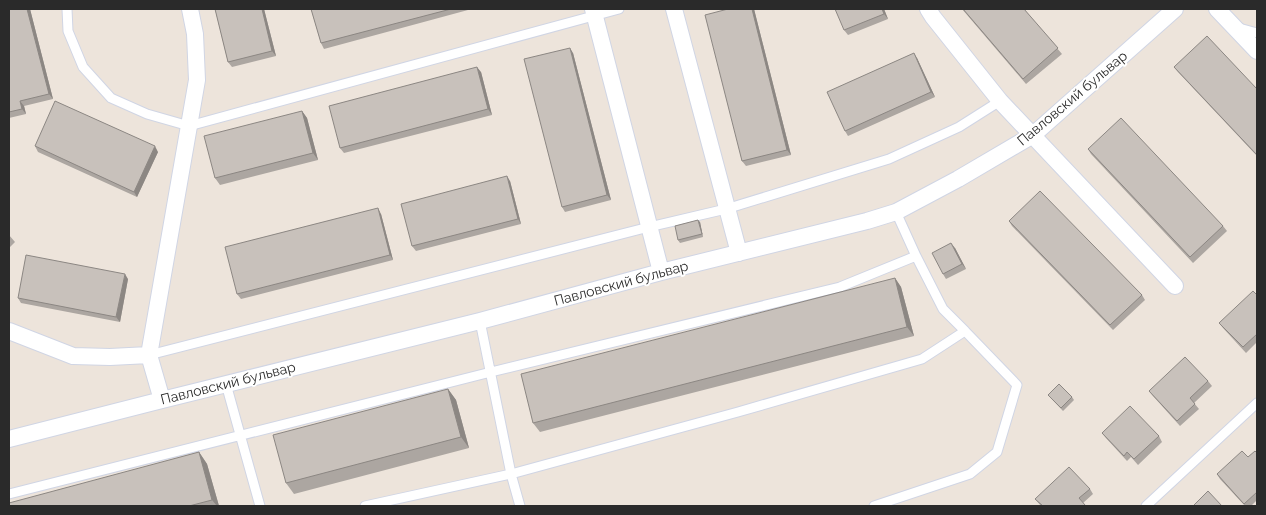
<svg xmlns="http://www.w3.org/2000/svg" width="1266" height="515" font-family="Raleway,sans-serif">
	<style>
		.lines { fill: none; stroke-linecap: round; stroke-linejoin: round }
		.lane-casing { stroke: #d0d5e4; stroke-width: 11 }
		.street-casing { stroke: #d0d5e4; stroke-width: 18 }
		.lane { stroke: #fff; stroke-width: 9 }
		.street { stroke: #fff; stroke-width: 16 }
		.wall { fill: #aca6a1 }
		.shaded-wall { fill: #8c8783 }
		.building { fill: #c8c1bb; stroke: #8c8783 }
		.labels { text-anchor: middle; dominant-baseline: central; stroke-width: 4; stroke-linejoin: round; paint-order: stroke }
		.street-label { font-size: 14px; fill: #2a2a2a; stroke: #fff }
	</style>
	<rect width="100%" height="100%" fill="#ede4db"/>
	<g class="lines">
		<g class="lane-casing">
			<path id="lane" d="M67 9 68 31 83 67 111 98 147 114 189 126 619 9
				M1239 28 1257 33
				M480 321 511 474 520 506
				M149 355 649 227 726 209 889 159 959 127 1000 101
				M226 384 260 506
				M9 494 491 372 840 287 916 256
				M365 506 511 474 738 412 922 359 965 331 943 309 916 256 896 212
				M874 506 970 474 997 452 1017 385 965 331
				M1146 506 1257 403"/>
		</g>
		<g class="street-casing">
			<path id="street" d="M593 9 661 272
				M674 9 739 253
				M928 9 933 17 1000 101 1175 286
				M1217 9 1257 51
				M9 331 73 356 110 357 149 355
				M162 400 149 355 197 80 195 34 190 9
				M9 439 162 400 480 321 661 272 867 221 896 212 958 179 1033 135 1175 9"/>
		</g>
		<use href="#lane" class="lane"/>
		<use href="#street" class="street"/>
	</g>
	<path class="wall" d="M9 9H30L53 99 24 106 26 114 9 118Z
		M215 9H264L276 56 232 67 228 62Z
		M311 9H468V10L324 49 321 43Z
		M728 9H754L791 155 746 166 742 161Z
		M884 9 888 19 848 35 844 30Z
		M962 9H1024L1062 54 1026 84Z
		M573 53 611 200 565 212 562 207Z
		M917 58 935 97 848 136 845 131Z
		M1174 67 1257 89V156L1178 72Z
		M481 72 492 115 344 153 340 148Z
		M302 111 307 118 318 160 220 185 215 178Z
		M35 146 158 152 137 197 38 152Z
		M1088 149 1223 226 1227 231 1193 263 1091 154Z
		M510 181 521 224 416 251 412 246Z
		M381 214 393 260 241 299 237 294Z
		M1009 221 1142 295 1145 300 1113 330 1012 226Z
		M700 222 703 237 680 243 678 240Z
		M9 235 15 242 9 248Z
		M955 248 966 269 946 279 943 274Z
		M895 278 901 287 914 336 540 432 533 423Z
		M128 279 120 322 21 303 18 298Z
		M1257 295V342L1246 353 1223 328 1219 323Z
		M1208 381 1212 386 1194 403 1199 409 1180 426 1153 396 1149 391Z
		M448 389 456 400 469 448 294 494 286 483Z
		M1048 395 1072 397 1074 400 1063 411Z
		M1102 433 1159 436 1162 442 1138 465 1131 457 1127 461 1106 438Z
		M199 452 207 464 219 506H9Z
		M1257 453V500L1251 506H1245L1220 479 1217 474Z
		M1090 489 1093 494 1083 503 1086 506H1041L1035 499Z"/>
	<path class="shaded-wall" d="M27 9H30L53 99 49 94Z
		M262 9H264L276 56 272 51Z
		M752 9H754L791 155 787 150Z
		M882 9H884L888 19 884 14Z
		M570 48 573 53 611 200 607 195Z
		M914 53 917 58 935 97 931 92Z
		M477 67 481 72 492 115 488 109Z
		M20 101 24 106 26 114 22 109Z
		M302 111 307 118 318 160 313 153Z
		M155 146 158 152 137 197 134 192Z
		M507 176 510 181 521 224 518 219Z
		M378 208 381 214 393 260 390 255Z
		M698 220 700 222 703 237 702 234Z
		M951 243 955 248 966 269 962 264Z
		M125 274 128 279 120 322 116 317Z
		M895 278 901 287 914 336 907 327Z
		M448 389 456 400 469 448 461 437Z
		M199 452 207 464 219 506H217L212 500Z"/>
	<path class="building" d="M9 9H27L49 94 20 101 22 109 9 112Z
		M215 9H262L272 51 228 62Z
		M311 9H451L321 43Z
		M728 9H752L787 150 742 161 705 15Z
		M835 9H882L884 14 844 30Z
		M963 9H1024L1058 48 1023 79Z
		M1207 36 1257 89V155L1174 67Z
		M570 48 607 195 562 207 524 59Z
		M914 53 931 92 845 131 827 92Z
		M477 67 488 109 340 148 329 106Z
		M55 101 155 146 134 192 35 146Z
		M302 111 313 153 215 178 204 136Z
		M1121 118 1223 226 1190 257 1088 149Z
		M507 176 518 219 412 246 401 204Z
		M1040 191 1142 295 1110 325 1009 221Z
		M378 208 390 255 237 294 225 247Z
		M698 220 702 234 678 240 675 226Z
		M951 243 962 264 943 274 932 253Z
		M26 255 125 274 116 317 18 298Z
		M895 278 907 327 533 423 521 374Z
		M1253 291 1257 295V334L1243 347 1219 323Z
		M1185 357 1208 381 1190 398 1195 404 1177 421 1149 391Z
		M1059 384 1072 397 1061 408 1048 395Z
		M448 389 461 437 286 483 273 435Z
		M1130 406 1159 436 1134 459 1127 452 1124 456 1102 433Z
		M1242 451 1248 457 1255 451 1257 453V492L1244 504 1217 474Z
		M199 452 212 500 189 506H9V503Z
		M1069 467 1090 489 1079 498 1085 505 1084 506H1043L1035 499Z
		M1208 491 1222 506H1193Z"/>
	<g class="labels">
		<g class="street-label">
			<text transform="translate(1072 98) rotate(-40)">Павловский бульвар</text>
			<text transform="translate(621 283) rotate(-15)">Павловский бульвар</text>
			<text transform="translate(228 383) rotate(-14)">Павловский бульвар</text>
		</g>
	</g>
	<rect width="1266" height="515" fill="none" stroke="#2a2a2a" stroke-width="20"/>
</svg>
